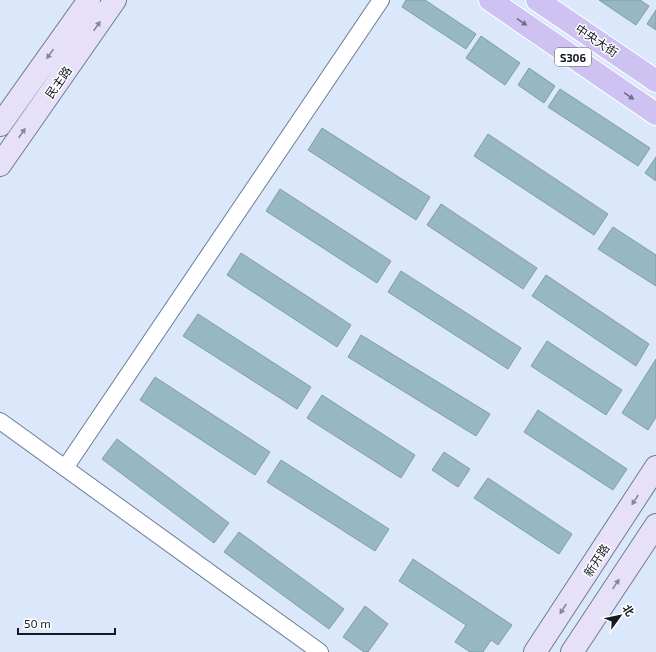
<svg xmlns="http://www.w3.org/2000/svg" width="656" height="652" font-family="'Exo 2','Noto Sans SC',sans-serif">
	<style>
		.building { fill: #98b7c4; stroke: #7f9daa }
		.lines { fill: none; stroke-linecap: round; stroke-linejoin: round }
		.street-casing { stroke: #6e7c93; stroke-width: 18 }
		.secondary-casing { stroke: #6e7c93; stroke-width: 24 }
		.primary-casing { stroke: #fff; stroke-width: 24 }
		.street { stroke: #fff; stroke-width: 16 }
		.secondary { stroke: #e6e0f8; stroke-width: 22 }
		.primary { stroke: #cdc2f1; stroke-width: 22 }
		.oneway { fill: #706e8a }
		.oneway2 { fill: #888798 }
		.labels { text-anchor: middle; dominant-baseline: central; stroke-width: 3; stroke-linejoin: round; paint-order: stroke }
		.shield { fill: #fff; stroke: #5a5f64; stroke-width: 1 }
		.shield-label { font-size: 11px; font-weight: bold; fill: #141a22 }
		.street-label { font-size: 12px; fill: #141a22; stroke: #fff }
	</style>
	<rect width="100%" height="100%" fill="#dbe8fc"/>
	<path class="building" d="M406 0H425L476 34 466 49 402 7Z
		M599 0H640L649 6 636 25Z
		M656 10V30L647 24Z
		M481 36 520 63 505 85 466 58Z
		M529 68 555 86 544 103 518 85Z
		M560 89 650 148 638 166 548 107Z
		M322 128 430 197 416 220 308 150Z
		M488 134 608 214 594 235 474 156Z
		M656 157V181L645 173Z
		M280 189 391 261 377 283 266 211Z
		M441 204 537 268 523 289 427 225Z
		M613 227 656 255V286L598 249Z
		M241 253 351 325 337 347 227 275Z
		M401 271 521 348 508 369 388 292Z
		M546 275 649 344 636 366 532 296Z
		M198 314 311 387 297 409 183 336Z
		M361 335 490 414 476 436 348 357Z
		M547 341 622 390 606 415 531 366Z
		M656 359V417L648 430 622 413Z
		M155 377 270 452 255 475 140 400Z
		M322 395 415 455 401 478 307 418Z
		M538 410 627 469 613 490 524 432Z
		M117 439 229 523 214 543 102 459Z
		M444 452 470 469 458 487 432 470Z
		M281 460 389 529 375 551 267 482Z
		M488 478 572 534 559 554 474 498Z
		M239 532 344 609 329 629 224 552Z
		M413 559 512 625 498 645 491 640 483 652H470L455 642 466 625 399 581Z
		M365 606 388 624 368 652H364L343 637Z"/>
	<g class="lines">
		<g class="street-casing">
			<path id="street" d="M0 421 320 652
				M65 468 381 0"/>
		</g>
		<g class="secondary-casing">
			<path id="secondary" d="M0 125 89 0
				M0 165 115 0
				M535 652 656 467
				M572 652 656 525"/>
		</g>
		<g class="primary-casing">
			<path id="primary" d="M490 0 656 114
				M537 0 656 81"/>
		</g>
		<use href="#street" class="street"/>
		<use href="#secondary" class="secondary"/>
		<use href="#primary" class="primary"/>
	</g>
	<defs><path id="oneway-solid" d="M-6-.8H1V-3.2L6.5 0L1 3.2V.8H-6Z"/></defs>
	<g class="oneway">
		<use href="#oneway-solid" transform="translate(522 22) rotate(35)"/>
		<use href="#oneway-solid" transform="translate(629 96) rotate(35)"/>
	</g>
	<g class="oneway2">
		<use href="#oneway-solid" transform="translate(97 26) rotate(-55)"/>
		<use href="#oneway-solid" transform="translate(50 54) rotate(126)"/>
		<use href="#oneway-solid" transform="translate(22 133) rotate(-55)"/>
		<use href="#oneway-solid" transform="translate(635 500) rotate(123)"/>
		<use href="#oneway-solid" transform="translate(616 584) rotate(-56)"/>
		<use href="#oneway-solid" transform="translate(563 609) rotate(123)"/>
	</g>
	<g class="labels">
		<rect class="shield" x="555" y="48" width="36" height="18" rx="3"/>
		<g class="shield-label">
			<text x="573" y="57">S306</text>
		</g>
		<g class="street-label">
			<text transform="translate(597 40) rotate(34)">中央大街</text>
			<text transform="translate(58 82) rotate(-55)">民主路</text>
			<text transform="translate(596 560) rotate(-57)">新开路</text>
		</g>
	</g>
	<g transform="translate(620 616) rotate(57)" stroke="#ffffff" stroke-width="3" paint-order="stroke">
	<path d="M0-3L7 15L0 10L-7 15Z" fill="#141a22"/>
	<text y="-6" font-size="11" font-weight="bold" text-anchor="middle" fill="#141a22">北</text>
	</g>
	<path d="M18 628v6h97v-6" fill="none" stroke="#141a22" stroke-width="2"/>
	<text x="24" y="628" font-size="12" fill="#141a22" stroke="#ffffff" stroke-width="3" paint-order="stroke">50 m</text>
</svg>
